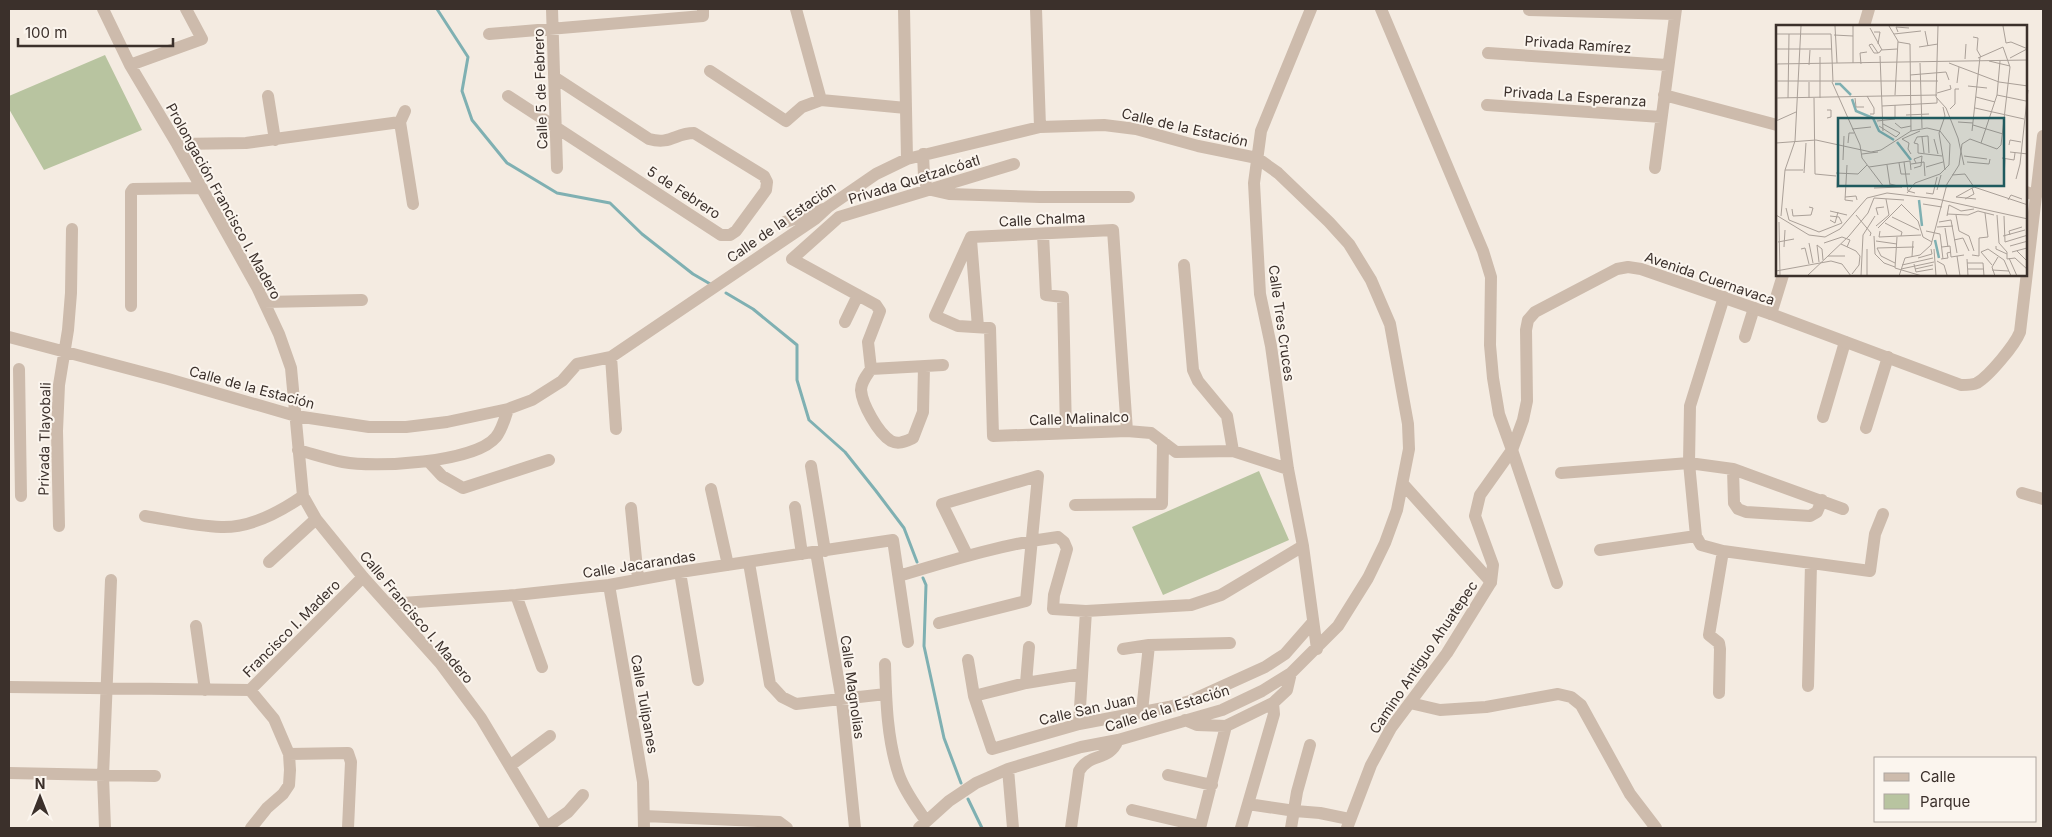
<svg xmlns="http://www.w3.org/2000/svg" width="2052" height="837" font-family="Inter,sans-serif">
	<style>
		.green { fill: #b8c4a0 }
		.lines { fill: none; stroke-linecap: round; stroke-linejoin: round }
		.stream { stroke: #7fb0b2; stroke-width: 3 }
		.minor { stroke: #cdbbac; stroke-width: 12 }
		.tertiary { stroke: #cdbbac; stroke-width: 12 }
		.labels { text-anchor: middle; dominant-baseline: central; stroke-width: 4; stroke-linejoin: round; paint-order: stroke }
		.street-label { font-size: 14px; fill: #3b302b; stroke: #fbf5ee }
		.inset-river { fill: none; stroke: #7fb0b2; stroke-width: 2.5 }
		.inset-road { fill: none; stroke: #aaa098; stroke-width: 1 }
		.view { fill: #1f5a5e; fill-opacity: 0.15; stroke: #1f5a5e; stroke-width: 2.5 }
		.inset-edge { fill: none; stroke: #3b302b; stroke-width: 2.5 }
	</style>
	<rect width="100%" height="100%" fill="#f4ebe1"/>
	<path class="green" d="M105 55 142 130 44 170 9 109V96Z
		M1259 471 1289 540 1163 595 1132 527Z"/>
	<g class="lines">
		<path class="stream" d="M437 9 468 57 462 91 472 120 507 163 557 193 610 203 642 234 693 274 712 285
			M726 293 753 309 797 345V380L809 420 845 452 876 491 904 528 917 562
			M923 578 926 585 924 646 944 738 961 783
			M968 799 982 828"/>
		<path class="minor" d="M103 9 130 65 177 144 257 287 279 334 291 368 303 496 316 519 363 577 440 663 481 718 547 828
			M552 9 557 168
			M796 9 821 100
			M904 9 907 159
			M1036 9 1040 127
			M1311 9 1261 131 1254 183 1260 294 1271 346 1288 469 1303 546 1317 649
			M1529 10 1675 14
			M1864 26 1869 9
			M489 34 703 16V9
			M1488 53 1667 65
			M130 65 202 39 186 9
			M710 71 786 121 802 107 821 100 906 108
			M1664 95 1777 125
			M268 96 275 140
			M508 96 721 235H730L736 231 766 190 767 182 764 176 694 133C675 133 671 145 649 139L554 77
			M1487 105 1661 117
			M400 122 413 204
			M177 144 246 143 400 122 405 111
			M923 154 924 176 927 189 949 194 1040 197H1129
			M1655 168 1676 9
			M2026 192 2036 195
			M785 222 827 208
			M1043 234 1046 295 1063 297 1066 432
			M971 237 935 316 958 326 990 328 993 436 1127 431 1151 433 1176 452 1233 451 1288 469
			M971 237 1113 230 1127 431
			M971 240 978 327
			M1184 265 1193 370 1198 381 1227 416 1233 451
			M1724 297 1690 406 1689 463 1696 536 1701 545 1723 551 1870 571 1875 534 1883 514
			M264 302 362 300
			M131 306V192L133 189 202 188
			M1771 314 1783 275
			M845 322 858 295
			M9 337 168 379 296 416 369 427H406L447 422 508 409 532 400 562 381 577 364 611 357 815 219 828 207 876 174 907 159 1040 127 1104 125 1136 129 1198 146 1257 158 1278 173 1329 222 1349 244 1371 280 1390 324 1408 424 1409 449 1397 510 1385 543 1368 578 1338 626 1291 673 1262 691 1222 710 1118 740 1081 747 1008 769 976 783 949 801 919 828
			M1745 337 1754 308
			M611 357 616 429
			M924 367 923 412 913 438C906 441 899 445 891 441 878 433 862 404 861 390 861 382 867 375 871 369L868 342 880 311 876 305 792 259 839 217 1014 164
			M19 369 21 496
			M871 369 943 365
			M1823 417 1845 342
			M1866 428 1888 357
			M298 450C313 454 328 459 343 462 374 468 475 463 496 437 502 430 505 418 508 409
			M1512 450 1557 583
			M428 461 442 476 463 488 549 460
			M811 466 825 551
			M1733 469 1734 503 1738 509 1746 512 1810 516 1817 512 1822 500
			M1561 473 1689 463 1733 469 1843 509
			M1403 484 1491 582
			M711 489 728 565
			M2022 493 2043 499
			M1075 505 1162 504 1163 442
			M795 507 802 554
			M631 508 638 579
			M145 516C170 520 196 526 221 527 250 528 280 512 303 496
			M59 526 57 431 59 385 68 330 71 293 72 229
			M1600 550 1696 536
			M816 552 842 701 855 828
			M269 562 316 519
			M749 563 770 684 782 697 796 704 886 694
			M680 572 698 680
			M899 576C952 560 1003 544 1058 537L1064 542 1067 549 1054 595 1053 609 1086 611 1191 605 1221 595 1303 546
			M609 585 643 782 644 828
			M516 595 542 667
			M388 604 516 595 609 585 680 572 893 540 908 642
			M939 623 1026 601 1038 476 942 504 967 555
			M196 626 205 690
			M1123 649 1149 645 1230 643
			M968 660 974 696 992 749 1079 724 1169 707 1190 701 1265 667 1285 654 1313 622
			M885 664C886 700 887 740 899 775 905 792 916 806 926 821
			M1026 683 1029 647
			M1808 686 1811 564
			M9 687 250 690 363 577
			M250 690 274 719 289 754 290 770 289 785 283 794 267 808 251 828
			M1719 693 1720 649 1719 643 1709 635 1723 551
			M974 696 1026 683 1081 674
			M1410 703 1440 710 1486 707 1558 694 1571 697 1581 705 1630 794 1656 828
			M1142 711 1149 645
			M1185 720 1197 725 1226 726 1273 703 1287 690 1291 673
			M1079 724 1086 611
			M289 754 348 753 351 762 348 828
			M511 765 550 736
			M1008 769 1013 828
			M9 773 155 776
			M1168 775 1212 785
			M1248 804 1295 811 1320 813 1349 819
			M1132 810 1200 826
			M644 816 779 822 787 828
			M547 827 568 812 583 795
			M105 828 103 776 111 580
			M1071 828 1079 771C1090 752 1109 762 1118 740
			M1200 828 1226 726
			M1241 828 1274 714 1273 703
			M1291 828 1297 792 1310 745"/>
		<path class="tertiary" d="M1381 9 1483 251 1491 277 1490 345 1493 378 1499 414 1512 450
			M1347 828 1371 765 1391 728 1447 653 1491 582 1493 565 1475 516 1480 495 1512 450 1523 420 1527 401 1526 330 1528 320 1535 312 1617 269 1628 267 1641 269 1771 314 1961 385C1965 385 1973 385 1977 383 1989 376 2015 345 2020 332L2043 136"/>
	</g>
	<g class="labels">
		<g class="street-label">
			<text transform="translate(1578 44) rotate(4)">Privada Ramírez</text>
			<text transform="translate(540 89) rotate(-92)">Calle 5 de Febrero</text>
			<text transform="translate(1575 96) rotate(4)">Privada La Esperanza</text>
			<text transform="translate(1185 127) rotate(13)">Calle de la Estación</text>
			<text transform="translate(914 179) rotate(-17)">Privada Quetzalcóatl</text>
			<text transform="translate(684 192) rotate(33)">5 de Febrero</text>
			<text transform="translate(224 201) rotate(61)">Prolongación Francisco I. Madero</text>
			<text transform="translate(1042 219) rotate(-3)">Calle Chalma</text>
			<text transform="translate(781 222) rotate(-35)">Calle de la Estación</text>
			<text transform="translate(1710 278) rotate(19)">Avenida Cuernavaca</text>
			<text transform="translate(1282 323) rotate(82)">Calle Tres Cruces</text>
			<text transform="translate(252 387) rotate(15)">Calle de la Estación</text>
			<text transform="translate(1079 418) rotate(-2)">Calle Malinalco</text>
			<text transform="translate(44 439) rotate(-89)">Privada Tlayobali</text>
			<text transform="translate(639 564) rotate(-9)">Calle Jacarandas</text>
			<text transform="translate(417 617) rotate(50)">Calle Francisco I. Madero</text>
			<text transform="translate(291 628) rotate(-45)">Francisco I. Madero</text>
			<text transform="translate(1423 657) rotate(-56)">Camino Antiguo Ahuatepec</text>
			<text transform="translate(853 687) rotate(82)">Calle Magnolias</text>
			<text transform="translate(645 704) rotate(80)">Calle Tulipanes</text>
			<text transform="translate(1167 708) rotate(-17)">Calle de la Estación</text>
			<text transform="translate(1087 709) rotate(-13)">Calle San Juan</text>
		</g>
	</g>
	<g transform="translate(1776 25)">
		<rect width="251" height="251" fill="#f4ebe1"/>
		<path class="inset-river" d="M59 59H64L75 70M76 74 80 86 97 93 103 106 118 115M121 117 135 135M143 175 146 201M159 215 163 233"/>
		<path class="inset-road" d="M59 1 61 38M77 1V38M113 1 122 16 119 70M162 1 160 72 170 83 182 113 188 140M227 1 230 18M94 3 106 25M149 6 152 21M98 7H104L102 19M122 7 120 2 133 3M0 9H55L57 57M118 9 145 6M58 10 77 11M197 12 202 13 201 25 205 32M122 17 134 19 135 106M230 18 235 17 252 24M143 22 162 19M0 24H56M102 28 96 19 93 20 98 28H102L104 27 105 25 121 24M104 31 107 106M202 33 227 22M234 33 251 24M189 34 190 19M213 36 234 41M144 38 146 103M173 38 223 57 252 61M0 39 252 35M1 39V95M85 39 84 28 91 27M33 40 34 25M134 50 170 47 173 55M0 56H162M33 57V73M56 57 84 120 86 133 108 162M181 58 183 42M192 61 211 63M161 68 175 64 174 60M221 70 250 76M91 71 98 83V89H94M200 72 219 77M0 73 161 70M12 73 13 9M38 73 39 149 60 151M44 73V32M79 73 80 82H88M106 81 161 78V73M167 82 169 91 163 108 169 145M199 83 248 94M174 84 179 79V64H183M51 85H55V92L51 93M130 90 153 89M0 96 20 87M101 96 119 94V80M182 97 197 98M119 98 125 103 135 101M197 100 227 109M103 101 120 112 124 108 107 99M76 104 95 102M196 106 204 32M141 112 138 118 142 119V128L166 131M141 112 152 111 153 128M146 112 148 128M158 114 162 129M0 118 40 115 95 127 105 125 135 106 151 103 164 106 174 119 173 140 164 149 139 158 131 168M72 118 73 108H78M205 118 221 70 224 36M233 120 234 115 245 117M234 127 252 129M86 129 102 127M135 129 132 124 133 118 126 114 144 106M188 131 211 134M226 133 238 135 239 128M67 135 68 111M128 137 132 166 139 168M191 137 213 139 214 134M123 138 125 149H134M135 139 148 137 149 151M71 140 69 175 77 176M111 140 114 160M93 142 134 136 135 145M150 142 167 137M138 143 145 141 146 131 138 134 140 138M9 145H27M28 148 30 118M60 148 82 149 91 140M176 150 189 149 198 162 252 180M228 154 229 133M240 154 244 139 252 65M61 163 62 141M98 163 126 162 114 159M161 165 165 150M150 168 157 169 161 152M69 172 80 171 81 175M180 172 200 174M180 172 198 162M189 174 198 169 196 163M232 175 235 170 246 174M147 179 166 182M126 180 142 196 147 212 156 217M10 183 13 195 43 207 66 198 63 192 54 191M16 184 17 191 35 190 37 183 33 182M54 186 71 190M171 189 192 190 202 186 218 190M0 190 33 210 49 212 64 204 91 173 111 168 161 174 252 194M80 190 95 208 94 211M102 190 100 183 108 182M180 190 183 206 193 211 198 226M221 190 223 218 231 227V234L239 233 252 245M5 191 9 145 19 116 25 1M171 191 173 180 185 186 198 184M228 191 229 217 252 210M116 192 143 205M54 195 59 198 62 187M3 197 4 251M163 197 175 195 181 228M109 198 126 207 125 211M100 201 113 190 110 174M161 202 177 201M102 203 126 179M169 203 172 222M104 206 103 212 145 210M150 206 164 209 167 234M234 210 233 206 246 202M98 211 99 229 108 238 119 242M227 211 249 205M121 212 119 243 146 251M178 215 187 213 193 226M100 216 121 219M2 217 18 214M33 218 37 238M48 218 66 212 74 215 71 222M65 219 80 226 84 231 83 240 76 249M41 220 46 224 47 235M41 220 43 237M220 221V224L231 229M234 221 252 216M8 222 9 205M166 222 174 221 175 232 188 230M25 224 29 223 33 239M91 224V251M158 224 160 251M241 226 252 237M205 227 212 224 228 235 235 251M205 227 216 240M236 227 251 223M196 230 203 231V213L212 212 209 188M52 231H69M181 231 184 251M136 232 137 216M142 233 156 229 155 224M233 233 241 251M165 234 172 233 171 228 175 227M191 234 192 251M161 236 168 240 171 250M119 238 105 231 101 223 138 222M191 238H207L208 251M138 239 140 247 157 244M126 240 157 233M125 244 158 237M139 244 157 240M192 244H208M216 245 233 246M0 246 55 236 66 239 75 251M31 251 73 211 92 188 98 173 128 175M85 251 87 210 99 191M123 251 129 233 144 230 155 220 171 159 183 140 186 119 194 114 221 124 225 120 234 42 227 22M219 251 216 242 222 232"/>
		<path class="view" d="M62 93H228V161H62Z"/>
		<rect width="251" height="251" class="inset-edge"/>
	</g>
	<rect width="2052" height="837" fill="none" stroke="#3b302b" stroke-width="20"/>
	<rect x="1874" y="757" width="162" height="65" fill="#fbf5ee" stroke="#aea6a0"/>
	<rect x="1884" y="773" width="25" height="8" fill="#cdbbac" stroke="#aea6a0"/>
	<text x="1920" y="782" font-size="15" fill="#3b302b">Calle</text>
	<rect x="1884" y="794" width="25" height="15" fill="#b8c4a0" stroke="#aea6a0"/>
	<text x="1920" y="807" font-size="15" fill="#3b302b">Parque</text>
	<g transform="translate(40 797)" stroke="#fbf5ee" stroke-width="4" paint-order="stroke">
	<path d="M0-4L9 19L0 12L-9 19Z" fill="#3b302b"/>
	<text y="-8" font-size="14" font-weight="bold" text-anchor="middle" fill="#3b302b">N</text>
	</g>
	<path d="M18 38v8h155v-8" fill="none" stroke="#3b302b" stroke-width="2.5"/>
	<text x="25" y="38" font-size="15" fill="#3b302b" stroke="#fbf5ee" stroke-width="4" paint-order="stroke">100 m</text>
</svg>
